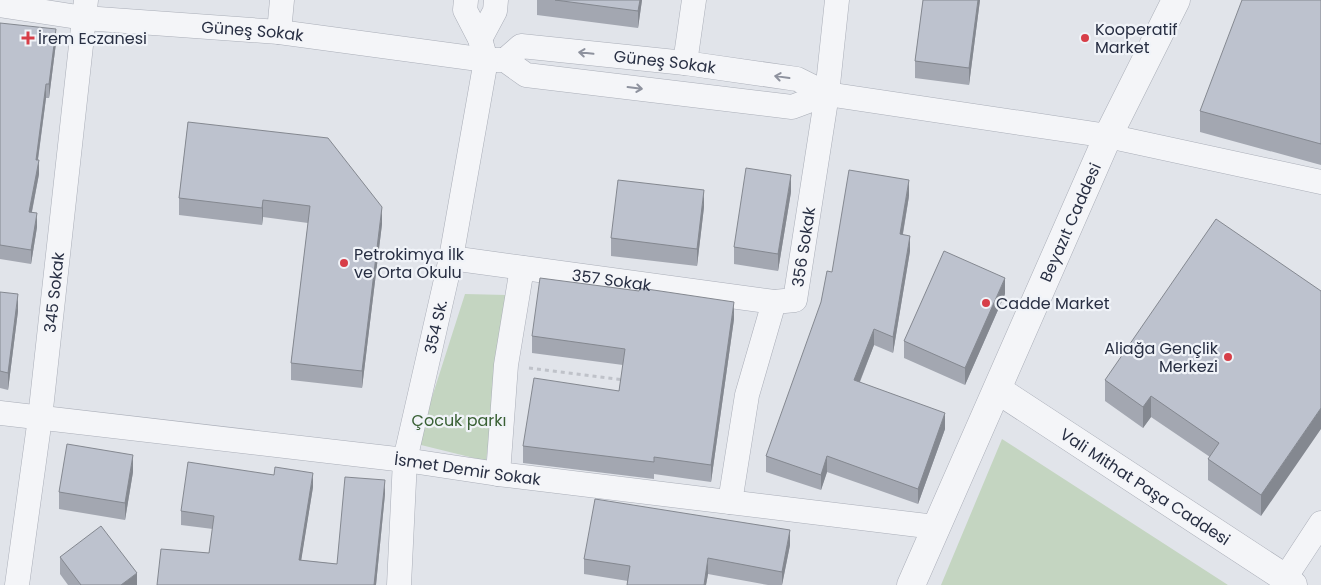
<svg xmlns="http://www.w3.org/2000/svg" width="1321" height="585" font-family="Poppins,sans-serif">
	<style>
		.green { fill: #c4d5c1 }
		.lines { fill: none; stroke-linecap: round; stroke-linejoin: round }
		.minor-casing { stroke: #aaaeb8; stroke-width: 25 }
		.tertiary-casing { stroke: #aaaeb8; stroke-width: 29 }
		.path { stroke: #bfc2c9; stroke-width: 3; stroke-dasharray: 4 4; stroke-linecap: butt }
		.minor { stroke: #f4f5f8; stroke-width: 24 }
		.tertiary { stroke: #f4f5f8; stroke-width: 28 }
		.wall { fill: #a3a7b1 }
		.shaded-wall { fill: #848890 }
		.building { fill: #bdc2ce; stroke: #848890 }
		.oneway { stroke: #8e929e }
		.poi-dot { fill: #d73e48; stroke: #f0f3f8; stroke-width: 2 }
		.labels { text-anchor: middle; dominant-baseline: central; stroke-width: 4.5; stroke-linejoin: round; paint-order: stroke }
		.poi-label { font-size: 16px; fill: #282f43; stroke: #f0f3f8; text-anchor: start }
		.street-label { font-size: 16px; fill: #282f43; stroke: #f0f3f8 }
		.park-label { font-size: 16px; fill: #396034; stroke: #f0f3f8 }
	</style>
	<rect width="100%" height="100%" fill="#e1e4ea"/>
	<path class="green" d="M465 294 507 295 486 461 417 444Z
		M1002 439 1228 585H941Z"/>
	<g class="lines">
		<g class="minor-casing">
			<g id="minor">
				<path id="s1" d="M0 5 84 18 279 32 486 60H505L526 75 792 107 827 94"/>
				<path d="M279 32 282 0"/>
				<path d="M480 39 495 11 496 0"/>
				<path id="s2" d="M505 60 521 46 685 63 797 79 827 94 1108 136 1321 182"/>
				<path d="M685 63 694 0"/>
				<path id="s3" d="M451 258 774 302"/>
				<path id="s4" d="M0 413 405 460 498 474 935 527"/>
				<path d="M498 474 506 365 522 268"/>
				<path id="s5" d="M730 502 747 395 774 302 795 300 827 94 837 0"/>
				<path d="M1285 578 1321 523"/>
				<path id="s6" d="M17 585 40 418 86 0"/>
				<path id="s7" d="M399 585 405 460 451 258 486 60 480 39 465 10 466 0"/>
			</g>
		</g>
		<g class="tertiary-casing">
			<g id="tertiary">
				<path id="s8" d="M998 390 1285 578 1293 585"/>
				<path id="s9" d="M911 585 1108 136 1176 0"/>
			</g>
		</g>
		<path class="path" d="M529 368 625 380"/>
		<use href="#minor" class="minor"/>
		<use href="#tertiary" class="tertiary"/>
	</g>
	<path class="wall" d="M537 0H642L638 28 537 15Z
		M923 0H980L969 85 915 78V61Z
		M1321 0V165L1200 132V111Z
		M0 23 56 43 49 98H46L38 160 39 174 32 212 37 227 31 264 0 259Z
		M188 122 382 224 362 388 291 380V363L308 223 263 217 262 225 179 215V198Z
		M791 192 778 271 734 264V247Z
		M909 196 903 234 910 251 893 353 874 345 860 382 945 429 918 504 827 472 821 490 766 472V456Z
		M704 207 697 266 611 256V238Z
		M1321 291 1261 516 1208 480V459L1210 457 1151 417 1143 428 1105 401V380Z
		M0 292 18 311 8 390 0 388Z
		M1005 294 965 385 904 358V341Z
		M734 319 711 482 654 474V479L523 463V446L619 391 623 365 532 353V336Z
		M133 472 125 520 59 509V492Z
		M313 487 301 560 337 564 385 494 376 585 209 553 213 529 181 525V511Z
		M790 545 782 585H768L708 574 706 585H627L628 581 584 574V559Z
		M60 557 137 585H68L60 574Z"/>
	<path class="shaded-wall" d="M640 0H642L638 28V11Z
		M978 0H980L969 85V68Z
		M56 29V43L49 98V84Z
		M46 84V98L36 173V160Z
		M39 160V174L29 226V212Z
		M791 175V192L778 271V254Z
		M909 180V196L900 250V234Z
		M704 190V207L697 266V249Z
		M263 200V217L262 225V208Z
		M382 207V224L362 388V371Z
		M37 213V227L31 264V250Z
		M910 236V251L893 353V337Z
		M1005 278V294L965 385V368Z
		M18 294V311L8 390V373Z
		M734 302V319L711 482V465Z
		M874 329V345L854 396V380Z
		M1151 396V417L1143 428V407Z
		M1321 408V429L1261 516V495Z
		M945 413V429L918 504V489Z
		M133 455V472L125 520V503Z
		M827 456V472L821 490V475Z
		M313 473V487L299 574V560Z
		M385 480V494L376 585H374Z
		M790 530V545L782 585V572Z
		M708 558V574L706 585H704Z
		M137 573V585H121Z"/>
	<path class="building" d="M555 0H640L638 11Z
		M923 0H978L969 68 915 61Z
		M1242 0H1321V144L1200 111Z
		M0 23 56 29 49 84H46L36 160H39L29 212 37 213 31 250 0 245Z
		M188 122 328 138 382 207 362 371 291 363 310 206 263 200 262 208 179 198Z
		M746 168 791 175 778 254 734 247Z
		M849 170 909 180 900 234 910 236 893 337 874 329 854 380 945 413 918 489 827 456 821 475 766 456 821 302 827 271 832 272Z
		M618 180 704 190 697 249 611 238Z
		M1216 219 1321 291V408L1261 495 1208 459 1219 443 1151 396 1143 407 1105 380Z
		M944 251 1005 278 965 368 904 341Z
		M540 278 639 291 640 288 734 302 711 465 654 457V462L523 446 534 378 619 391 625 349 532 336Z
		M0 292 18 294 8 373 0 371Z
		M67 444 133 455 125 503 59 492Z
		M188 462 274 475 275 467 313 473 299 560 337 564 345 477 385 480 374 585H157L161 549 209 553 214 516 181 511Z
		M595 499 790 530 782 572 708 558 704 585H627L630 566 584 559Z
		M101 526 137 573 121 585H81L60 557Z"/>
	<defs><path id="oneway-shaft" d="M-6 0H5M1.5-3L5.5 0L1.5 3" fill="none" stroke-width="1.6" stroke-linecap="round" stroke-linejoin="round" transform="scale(1.25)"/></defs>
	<g class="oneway">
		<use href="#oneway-shaft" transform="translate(586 53) rotate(-174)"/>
		<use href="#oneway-shaft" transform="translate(782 77) rotate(-172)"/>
		<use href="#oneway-shaft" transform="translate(635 88) rotate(7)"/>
	</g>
	<g class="poi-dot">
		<path d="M25.5 30.5h5v5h5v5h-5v5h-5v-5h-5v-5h5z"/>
		<circle cx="1085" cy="38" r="5"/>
		<circle cx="344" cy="263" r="5"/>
		<circle cx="986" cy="303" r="5"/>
		<circle cx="1228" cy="357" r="5"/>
	</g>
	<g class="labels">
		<g class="poi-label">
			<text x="1095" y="29">Kooperatif<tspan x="1095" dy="18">Market</tspan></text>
			<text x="38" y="38">İrem Eczanesi</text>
			<text x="354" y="254">Petrokimya İlk<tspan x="354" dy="18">ve Orta Okulu</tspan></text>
			<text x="996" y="303">Cadde Market</text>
			<text x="1218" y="348" text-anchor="end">Aliağa Gençlik<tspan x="1218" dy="18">Merkezi</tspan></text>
		</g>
		<g class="street-label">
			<text stroke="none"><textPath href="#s1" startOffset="254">Güneş Sokak</textPath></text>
			<text stroke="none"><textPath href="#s2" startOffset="166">Güneş Sokak</textPath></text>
			<text stroke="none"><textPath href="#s9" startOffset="396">Beyazıt Caddesi</textPath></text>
			<text stroke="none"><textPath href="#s5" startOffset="280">356 Sokak</textPath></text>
			<text stroke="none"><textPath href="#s3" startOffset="162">357 Sokak</textPath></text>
			<text stroke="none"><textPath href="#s6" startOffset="295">345 Sokak</textPath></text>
			<text stroke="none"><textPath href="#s7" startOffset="262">354 Sk.</textPath></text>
			<text stroke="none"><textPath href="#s4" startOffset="471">İsmet Demir Sokak</textPath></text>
			<text stroke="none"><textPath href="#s8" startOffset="176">Vali Mithat Paşa Caddesi</textPath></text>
		</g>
		<g class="park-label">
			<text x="459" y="420">Çocuk parkı</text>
		</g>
	</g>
</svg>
